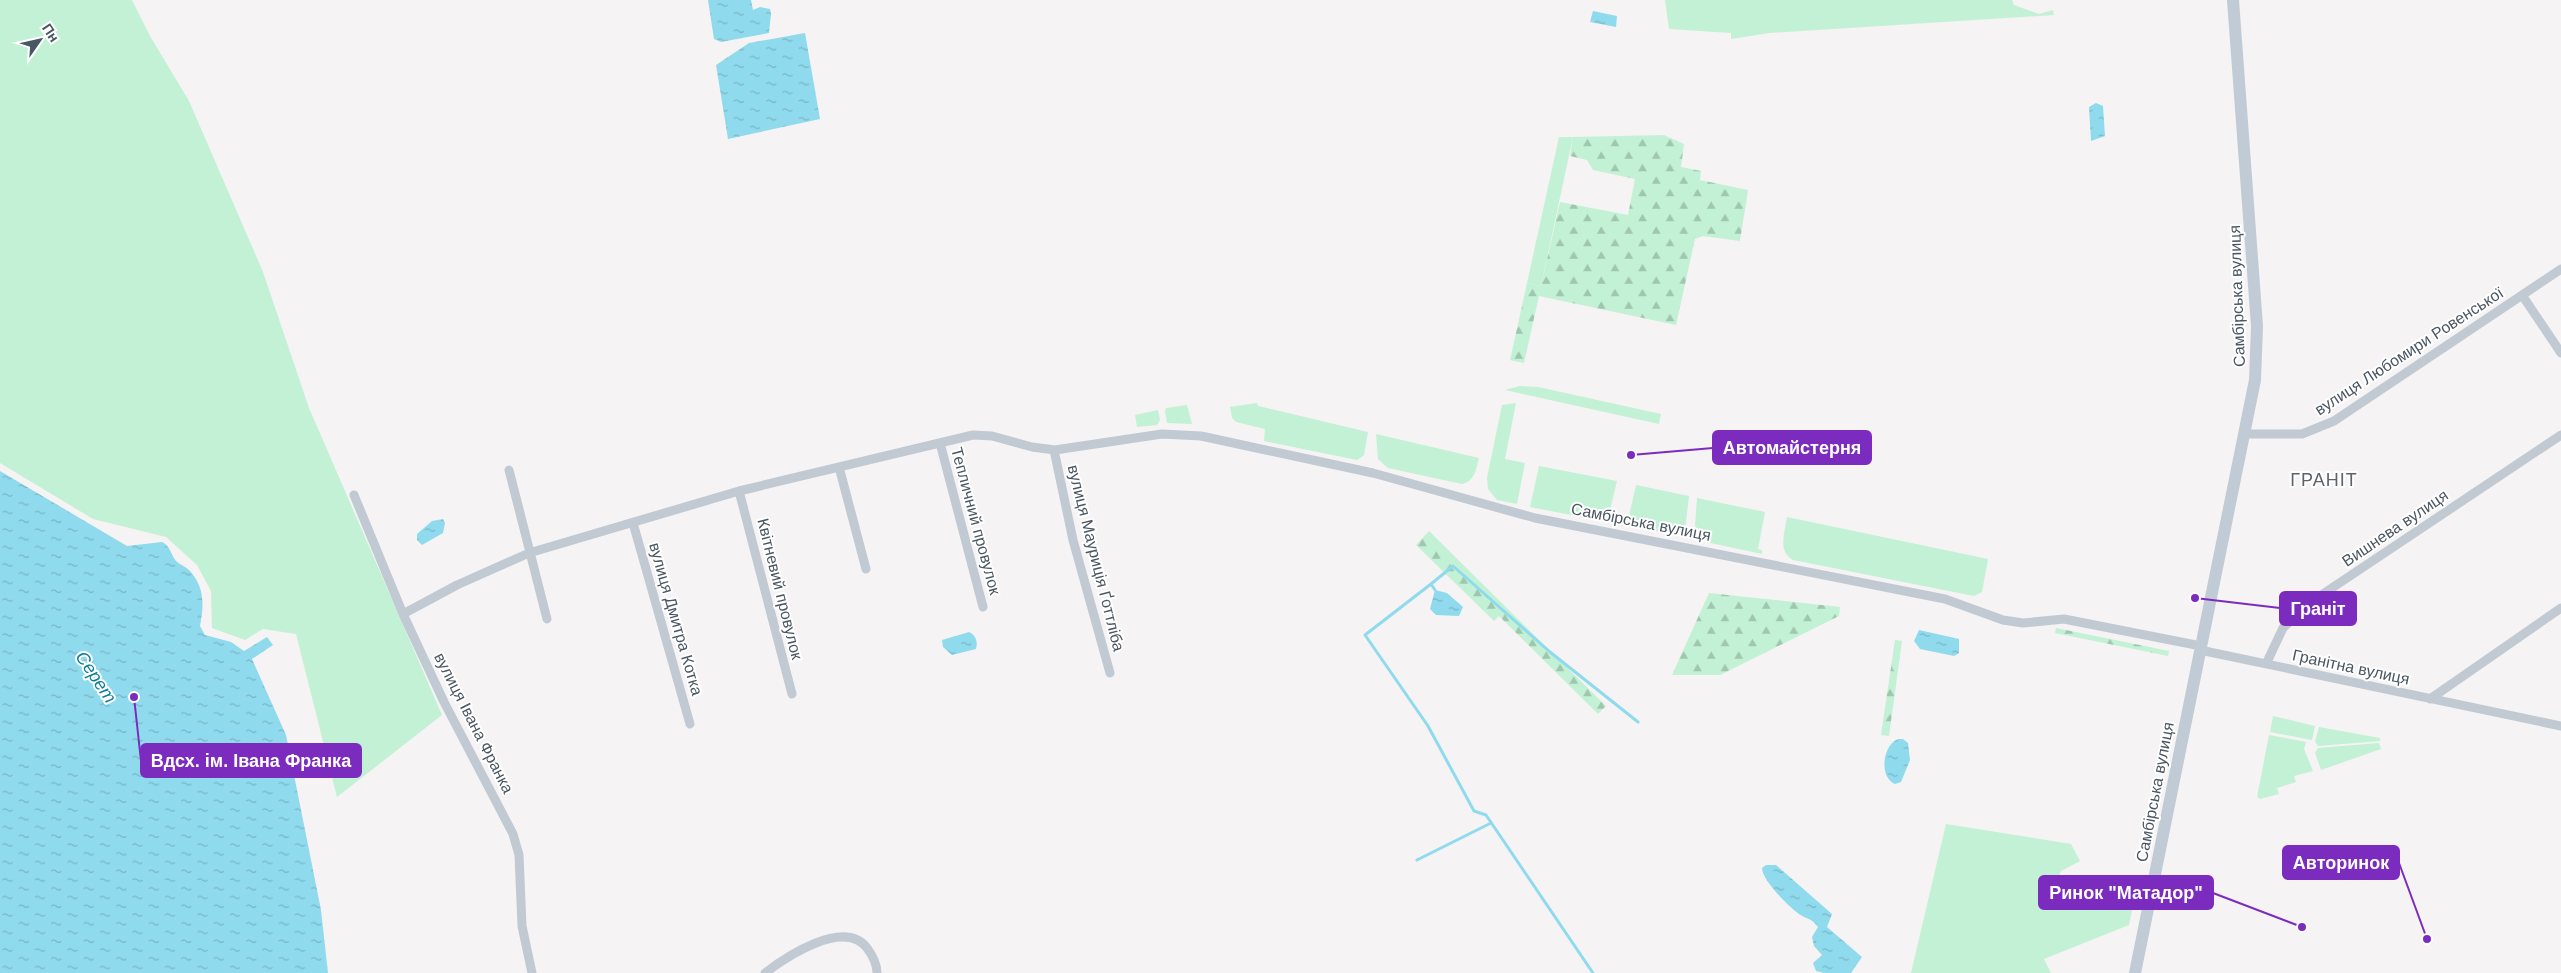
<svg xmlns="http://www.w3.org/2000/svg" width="2561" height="973" font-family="Helvetica,sans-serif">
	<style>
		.green { fill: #c3f1d5 }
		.forest { fill: url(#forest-firs) }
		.water { fill: url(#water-ripples) }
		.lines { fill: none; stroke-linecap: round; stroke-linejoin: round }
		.stream { stroke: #90daee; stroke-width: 3 }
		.street { stroke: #c1cad2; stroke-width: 9 }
		.secondary { stroke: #c1cbd6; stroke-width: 12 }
		.labels { text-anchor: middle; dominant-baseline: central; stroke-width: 4; stroke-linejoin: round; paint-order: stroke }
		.street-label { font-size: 16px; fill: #4a5661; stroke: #fff }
		.neighbourhood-label { font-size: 18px; letter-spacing: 1px; fill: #5f6368; stroke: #fff }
		.water-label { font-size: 18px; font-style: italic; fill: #0c7c9b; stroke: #fff }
		.leader { fill: none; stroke: #7b2cbf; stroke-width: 2 }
		.callout-dot { fill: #7b2cbf; stroke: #fff; stroke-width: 2 }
		.callout { fill: #7b2cbf; stroke: #7b2cbf; stroke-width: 2 }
		.callout-label { font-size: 18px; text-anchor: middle; font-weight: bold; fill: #fff }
	</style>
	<defs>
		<pattern id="forest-firs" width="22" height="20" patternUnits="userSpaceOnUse" patternTransform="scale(1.25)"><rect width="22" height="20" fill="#c3f1d5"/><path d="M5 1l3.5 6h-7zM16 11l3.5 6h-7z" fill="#a0c6b0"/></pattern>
		<pattern id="water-ripples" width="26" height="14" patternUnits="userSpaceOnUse" patternTransform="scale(1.25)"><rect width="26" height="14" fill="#90daee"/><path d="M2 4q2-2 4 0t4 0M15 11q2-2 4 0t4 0" fill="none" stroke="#78b4c4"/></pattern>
	</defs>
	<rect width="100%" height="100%" fill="#f5f3f3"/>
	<path class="green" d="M0 0H132L150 36 189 101 263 272 309 408 442 715 337 797 296 634 263 629 245 640 212 628 211 591 197 565 166 537 93 519 0 463Z
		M1665 0H2012L2014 5 2039 14 2053 10 2054 15 1769 33 1731 39V33L1669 29Z
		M1559 137H1573L1541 286 1527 283Z
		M1520 386 1538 387 1661 414 1659 424 1505 390Z
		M1257 403 1258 406 1368 432 1364 455 1357 460 1264 441 1265 429 1236 422 1232 418 1230 407Z
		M1516 403 1505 459 1525 463 1517 504 1497 500 1488 489 1487 478 1502 405Z
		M1187 405 1192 424 1167 423 1165 411 1166 408Z
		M1158 410 1160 420 1157 425 1137 427 1135 415Z
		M1376 434 1479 458C1476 469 1475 481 1462 484L1388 468 1378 459Z
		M1539 466 1617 481 1607 522 1530 507Z
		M1636 485 1689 496 1685 531 1682 535 1619 525V514L1629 516Z
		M1697 498 1765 512 1758 549 1762 550V554L1706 542 1695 526Z
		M1787 517 1988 559 1982 592 1974 596 1793 560C1777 551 1785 532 1787 517Z
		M2273 716 2315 726 2312 740 2270 732Z
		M2319 727 2380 738V741L2318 746 2315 742Z
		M2269 735 2306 742 2304 749 2313 771 2294 776 2296 782 2277 788 2279 794 2260 799 2257 797Z
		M2379 743 2381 749 2321 770 2315 753 2318 748Z
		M1946 824 2071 844 2080 861 2061 871 2055 886 2065 910 2139 875 2129 925 2044 959 2051 973H1911Z"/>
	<path class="forest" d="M1664 135 1684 144 1681 167 1701 171 1700 180 1748 190 1740 241 1703 236 1695 239 1676 325 1539 296 1524 363 1510 360 1527 283 1541 286 1560 202 1628 215 1635 179 1593 170 1587 160 1570 156 1573 137Z
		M1429 531 1606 706 1598 714 1499 616 1494 621 1416 545Z
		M1709 593 1840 607 1839 616 1720 675H1672Z
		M2056 628 2169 651 2168 656 2055 633Z
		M1895 640 1902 641 1889 736 1881 735Z"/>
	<path class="water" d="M708 0H751L753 10 760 7 770 9 771 14 769 33 721 42 714 39Z
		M1593 11 1617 16 1616 27 1590 22Z
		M805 33 820 119 728 139 716 65 749 43Z
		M2096 103 2103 106 2105 136 2091 141 2089 107Z
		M0 471 127 546 162 542C170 545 171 555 176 561 180 565 185 566 189 570 205 587 204 605 200 626L205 635 231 642 244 651 267 637 273 645 252 659 286 735 321 910 328 973H0Z
		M443 519 445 523 443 533 422 545 417 540V534L432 521Z
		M1435 590 1447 593 1463 607 1459 616 1436 615 1430 609Z
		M1919 630 1959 639V653L1954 656 1920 649 1914 641Z
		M969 632C976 635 978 642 976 649L952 655 943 647 942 640Z
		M1898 739H1903L1908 743 1910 760 1901 782 1895 784C1879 777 1882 746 1898 739Z
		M1766 865H1776L1832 914 1827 927 1862 957 1851 973H1824L1816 971 1813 963 1822 955 1814 946 1812 937 1818 927C1810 917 1808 920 1799 914 1789 907 1762 880 1762 868Z"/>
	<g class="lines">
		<path class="stream" d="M1431 584 1453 566 1550 652 1638 722
			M1435 590 1431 584 1365 635 1428 726 1474 811 1486 815 1593 973
			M1417 860 1491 823"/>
		<path class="street" d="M2522 295 2561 353
			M2244 434H2302L2334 421 2561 269
			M940 443 983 607
			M1054 450 1073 540 1110 673
			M839 467 866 569
			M509 470 547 619
			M739 491 792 694
			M354 495 403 614 444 702 513 834 519 855 522 926 532 973
			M633 523 690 724
			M403 614 457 585 529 553 739 491 973 435 992 436 1032 447 1055 450 1162 434 1201 436 1373 473 1535 518 1945 599 2003 620 2023 623 2064 619 2201 646
			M2200 650 2561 726
			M2266 664 2283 628 2308 604 2561 435
			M2430 699 2561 608
			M765 973C786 957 844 918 867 948 873 956 877 963 877 973"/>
		<path class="secondary" d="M2135 973 2255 380 2257 326 2233 0"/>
	</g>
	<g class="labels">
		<g class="street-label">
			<text transform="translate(2237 296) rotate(-92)">Самбірська вулиця</text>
			<text transform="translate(2409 351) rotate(-33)">вулиця Любомири Ровенської</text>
			<text transform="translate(976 521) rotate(75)">Тепличний провулок</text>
			<text transform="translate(1641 522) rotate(11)">Самбірська вулиця</text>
			<text transform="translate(2395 528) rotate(-34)">Вишнева вулиця</text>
			<text transform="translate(1096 558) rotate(76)">вулиця Мауриція Ґоттліба</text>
			<text transform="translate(780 589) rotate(76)">Квітневий провулок</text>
			<text transform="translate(676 619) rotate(74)">вулиця Дмитра Котка</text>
			<text transform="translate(2351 667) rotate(12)">Гранітна вулиця</text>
			<text transform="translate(474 723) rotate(63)">вулиця Івана Франка</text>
			<text transform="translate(2155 792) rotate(-79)">Самбірська вулиця</text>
		</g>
		<g class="neighbourhood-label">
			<text x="2324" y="480">ГРАНІТ</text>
		</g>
		<g class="water-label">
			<text transform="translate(96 677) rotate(56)">Серет</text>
		</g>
	</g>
	<path class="leader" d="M1631 455L1713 448M2195 598L2280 608M134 697L141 761M2427 939L2399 863M2302 927L2213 893"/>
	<g class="callout-dot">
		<circle cx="1631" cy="455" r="5"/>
		<circle cx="2195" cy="598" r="5"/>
		<circle cx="134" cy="697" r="5"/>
		<circle cx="2427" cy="939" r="5"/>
		<circle cx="2302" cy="927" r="5"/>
	</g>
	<g class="callout">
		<rect x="1713" y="431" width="158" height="33" rx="5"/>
		<rect x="2280" y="592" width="76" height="33" rx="5"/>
		<rect x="141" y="744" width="220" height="33" rx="5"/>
		<rect x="2283" y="846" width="116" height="33" rx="5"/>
		<rect x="2039" y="876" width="174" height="33" rx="5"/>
	</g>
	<g class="callout-label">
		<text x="1792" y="454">Автомайстерня</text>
		<text x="2318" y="615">Граніт</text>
		<text x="251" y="767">Вдсх. ім. Івана Франка</text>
		<text x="2341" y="869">Авторинок</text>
		<text x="2126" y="899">Ринок "Матадор"</text>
	</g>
	<g transform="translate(40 40) rotate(56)" stroke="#ffffff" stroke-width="4" paint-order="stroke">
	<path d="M0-4L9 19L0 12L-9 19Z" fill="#4a5661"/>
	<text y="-8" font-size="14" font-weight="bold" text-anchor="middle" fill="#4a5661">Пн</text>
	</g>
</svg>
